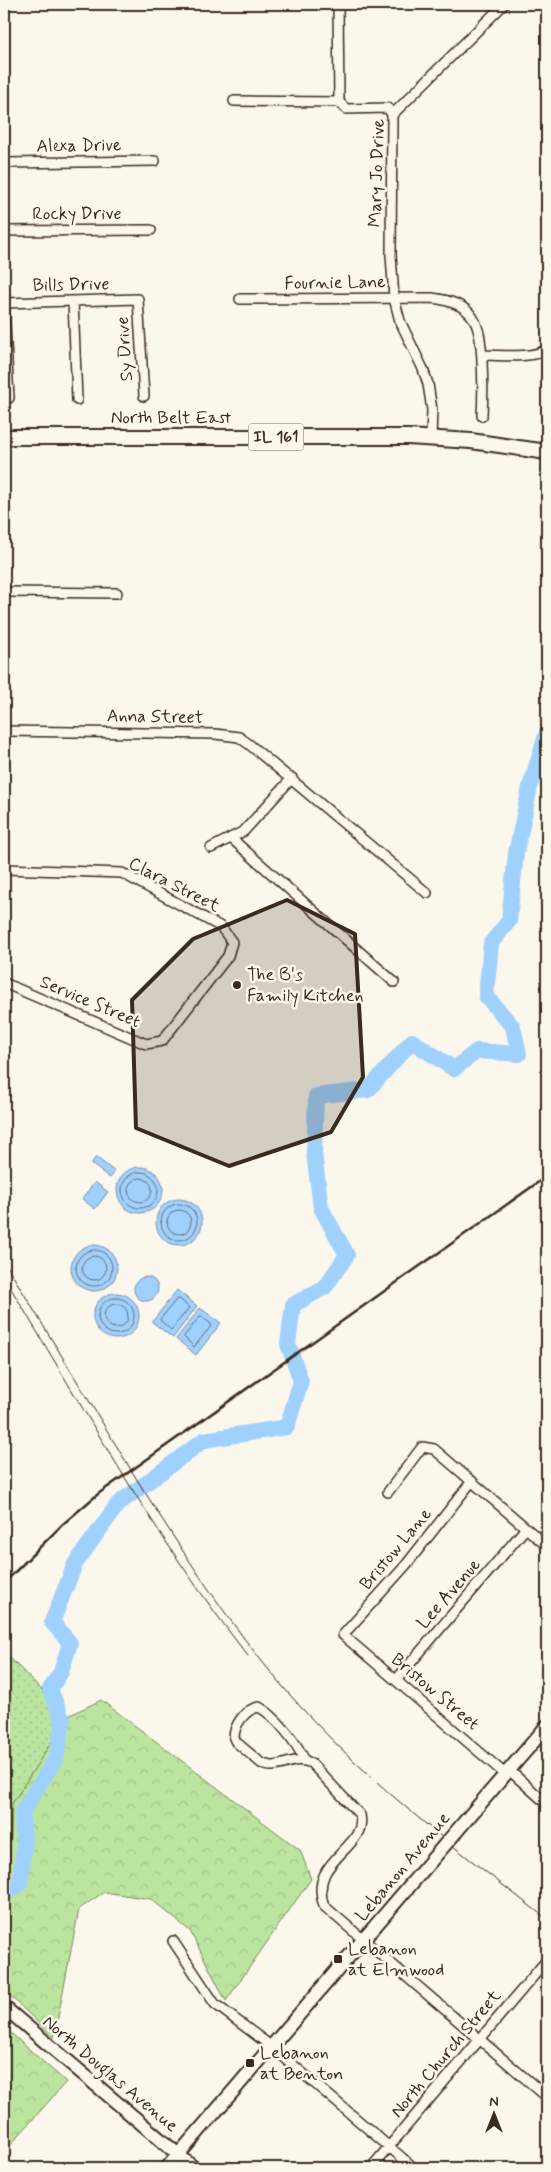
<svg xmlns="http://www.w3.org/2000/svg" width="551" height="2172" font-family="Mynerve,sans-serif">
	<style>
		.grass { fill: url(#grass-dots); stroke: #7b875e }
		.forest { fill: url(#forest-crowns); stroke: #7b875e }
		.water { fill: #a0d1fd; stroke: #788ea4 }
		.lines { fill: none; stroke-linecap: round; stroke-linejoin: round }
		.shore { stroke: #636d77; stroke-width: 1 }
		.river { stroke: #a0d1fd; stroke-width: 16 }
		.street-casing { stroke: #3b2a1e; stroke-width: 12 }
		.secondary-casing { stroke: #3b2a1e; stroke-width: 16 }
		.primary-casing { stroke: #3b2a1e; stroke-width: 18 }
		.street { stroke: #fbf7ec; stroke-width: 9 }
		.secondary { stroke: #fbf7ec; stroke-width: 12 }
		.primary { stroke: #fbf7ec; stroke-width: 14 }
		.tram { stroke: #3b2a1e; stroke-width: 1 }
		.rail { stroke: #3b2a1e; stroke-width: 2.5 }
		.secondary-bridge-casing { stroke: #3b2a1e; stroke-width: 16; stroke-linecap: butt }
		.secondary-bridge { stroke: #fbf7ec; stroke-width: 12 }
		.marked { fill: #3b2a1e; fill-opacity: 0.2; stroke: #3b2a1e; stroke-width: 4; stroke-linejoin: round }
		.poi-dot { fill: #3b2a1e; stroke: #fbf7ec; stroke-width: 2 }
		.labels { text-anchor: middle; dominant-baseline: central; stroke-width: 5; stroke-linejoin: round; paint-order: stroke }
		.shield { fill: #fbf7ec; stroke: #75685c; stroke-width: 1 }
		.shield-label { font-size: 16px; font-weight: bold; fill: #3b2a1e }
		.street-label { font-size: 18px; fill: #3b2a1e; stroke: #fbf7ec }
		.poi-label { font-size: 18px; fill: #3b2a1e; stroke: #fbf7ec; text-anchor: start }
	</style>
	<defs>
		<pattern id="grass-dots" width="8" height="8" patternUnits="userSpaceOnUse" patternTransform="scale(1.25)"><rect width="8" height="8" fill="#bbe49f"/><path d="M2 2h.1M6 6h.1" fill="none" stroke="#a2c488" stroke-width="1.8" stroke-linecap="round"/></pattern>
		<pattern id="forest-crowns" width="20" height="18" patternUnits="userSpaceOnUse" patternTransform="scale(1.25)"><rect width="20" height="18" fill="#bbe49f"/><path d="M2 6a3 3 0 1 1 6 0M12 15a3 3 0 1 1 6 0" fill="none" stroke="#a2c488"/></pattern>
	</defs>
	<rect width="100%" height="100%" fill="#fbf7ec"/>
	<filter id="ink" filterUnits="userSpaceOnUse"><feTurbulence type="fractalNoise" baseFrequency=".02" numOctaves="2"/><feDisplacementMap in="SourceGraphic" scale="10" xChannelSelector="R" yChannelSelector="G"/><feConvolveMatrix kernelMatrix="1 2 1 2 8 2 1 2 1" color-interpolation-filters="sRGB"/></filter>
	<g filter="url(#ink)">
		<path class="grass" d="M4 1652 68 1716 12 1804 9 1875 4 1879Z"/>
		<path class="forest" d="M101 1700 300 1850 311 1879 226 2001 190 1931 151 1899 104 1892 79 1909 54 2038 4 1990V1879L9 1875 12 1804 68 1716Z
			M4 2027 66 2082 4 2152Z"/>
		<path class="water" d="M96 1157 115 1172 110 1178 91 1164Z
			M117 1190a23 23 0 1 1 46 0a23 23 0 1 1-46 0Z
			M95 1182 108 1192 95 1209 82 1199Z
			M156 1222a23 23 0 1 1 46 0a23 23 0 1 1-46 0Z
			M71 1268a23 23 0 1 1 46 0a23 23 0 1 1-46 0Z
			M134 1289a12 12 0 1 1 24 0a12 12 0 1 1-24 0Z
			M177 1290 197 1306 173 1338 152 1322Z
			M93 1316a23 23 0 1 1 46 0a23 23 0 1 1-46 0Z
			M200 1308 221 1323 196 1355 176 1339Z"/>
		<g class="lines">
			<path class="shore" d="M122 1190a18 18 0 1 1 36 0a18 18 0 1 1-36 0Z
				M128 1190a12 12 0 1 1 24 0a12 12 0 1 1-24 0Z
				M161 1222a18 18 0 1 1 36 0a18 18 0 1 1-36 0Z
				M167 1222a12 12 0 1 1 24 0a12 12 0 1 1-24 0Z
				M76 1268a18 18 0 1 1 36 0a18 18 0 1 1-36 0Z
				M82 1268a12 12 0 1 1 24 0a12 12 0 1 1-24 0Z
				M98 1316a18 18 0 1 1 36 0a18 18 0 1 1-36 0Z
				M177 1299H180L189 1308 171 1330 160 1320Z
				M104 1316a12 12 0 1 1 24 0a12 12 0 1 1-24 0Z
				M201 1316 212 1325 194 1347 184 1337Z"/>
			<path class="river" d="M4 1894 20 1884 24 1845 22 1812 56 1758 63 1721 50 1689 61 1672 70 1643 52 1622 75 1564 118 1504 204 1440 287 1427 301 1381 288 1344 293 1305 325 1287 347 1255 321 1208 314 1153 316 1096 368 1090 412 1041 454 1069 477 1051 519 1054 513 1027 486 996 491 943 509 921 516 853 530 787 547 732"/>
			<g class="street-casing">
				<path id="street" d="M338 4 339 102
					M234 101 339 102 346 109 388 108 392 115
					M4 163 155 161
					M4 231 151 230
					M240 299 432 298C475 303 480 322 482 361 483 380 483 398 482 416
					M73 301 77 400
					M4 303 138 299 144 396
					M4 306 9 398
					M482 355C502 355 528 359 547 350
					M431 438 432 410 428 384 423 369 400 321 394 298 391 255 392 115 504 4
					M4 592 117 593
					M4 731 215 734 239 737 250 745 427 893
					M231 838 394 982
					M211 848 244 831 292 778
					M4 869 122 873 221 927 232 942 228 956 162 1041 146 1044 4 983
					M472 1481 406 1565 343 1635 505 1774
					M388 1492 422 1447 434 1449 547 1546
					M396 1680 526 1528
					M304 1759C296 1742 276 1716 259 1707 245 1709 234 1725 234 1738L236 1742 261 1763C278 1773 293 1754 311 1763L360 1815C368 1849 307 1859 324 1906L547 2097
					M509 1770 547 1804
					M173 1941 215 2004 272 2047 414 2168
					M371 2168 547 1960"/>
			</g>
			<g class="secondary-casing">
				<path id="secondary" d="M491 1791 547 1726
					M4 2007 194 2168
					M167 2168 394 1904"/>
			</g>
			<g class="primary-casing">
				<path id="primary" d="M4 437H408L471 441 547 452"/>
			</g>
			<use href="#street" class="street"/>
			<use href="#secondary" class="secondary"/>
			<use href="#primary" class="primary"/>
			<path class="tram" d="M4 1261C49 1335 94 1409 139 1483 188 1560 237 1636 298 1704 372 1786 460 1852 547 1919
				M4 1277C82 1405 155 1538 248 1656"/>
			<path class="rail" d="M4 1583 63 1524 98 1494 547 1176"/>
			<g class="secondary-bridge-casing">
				<path id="secondary-bridge" d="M394 1904 491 1791"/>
			</g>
			<use href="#secondary-bridge" class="secondary-bridge"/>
		</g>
	</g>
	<path class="marked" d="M287 900 355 934 363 1077 331 1132 229 1166 136 1128 132 1000 193 939Z"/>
	<g class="poi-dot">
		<circle cx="237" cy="985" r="5"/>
		<rect x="333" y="1954" width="10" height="10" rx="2.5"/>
		<rect x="245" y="2058" width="10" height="10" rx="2.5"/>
	</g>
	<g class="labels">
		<rect class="shield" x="248.5" y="423.5" width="55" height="27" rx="4"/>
		<g class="shield-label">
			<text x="276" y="437">IL 161</text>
		</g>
		<g class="street-label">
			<text transform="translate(79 146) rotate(-1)">Alexa Drive</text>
			<text transform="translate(377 173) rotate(-88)">Mary Jo Drive</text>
			<text x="77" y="214">Rocky Drive</text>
			<text transform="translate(335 283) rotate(-1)">Fournie Lane</text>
			<text transform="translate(71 285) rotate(-1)">Bills Drive</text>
			<text transform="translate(125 349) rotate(-94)">Sy Drive</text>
			<text x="171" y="418">North Belt East</text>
			<text transform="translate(155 717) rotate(1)">Anna Street</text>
			<text transform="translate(174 885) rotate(27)">Clara Street</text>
			<text transform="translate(90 1002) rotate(23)">Service Street</text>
			<text transform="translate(396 1549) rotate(-50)">Bristow Lane</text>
			<text transform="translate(449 1594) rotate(-49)">Lee Avenue</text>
			<text transform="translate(435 1692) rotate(40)">Bristow Street</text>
			<text transform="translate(403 1867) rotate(-50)">Lebanon Avenue</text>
			<text transform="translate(446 2054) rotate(-50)">North Church Street</text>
			<text transform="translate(110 2074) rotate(40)">North Douglas Avenue</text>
		</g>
		<g class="poi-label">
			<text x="247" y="975">The B's<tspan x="247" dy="21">Family Kitchen</tspan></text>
			<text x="348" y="1949">Lebanon<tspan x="348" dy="21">at Elmwood</tspan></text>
			<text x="260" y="2053">Lebanon<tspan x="260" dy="21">at Benton</tspan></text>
		</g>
	</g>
	<rect width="551" height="2172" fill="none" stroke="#fbf7ec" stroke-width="20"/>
	<rect x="10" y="10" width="531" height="2152" fill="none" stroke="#3b2a1e" stroke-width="2" filter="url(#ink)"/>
	<g transform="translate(494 2114)" stroke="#fbf7ec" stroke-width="4" paint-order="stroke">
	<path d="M0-4L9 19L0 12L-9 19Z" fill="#3b2a1e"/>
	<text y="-8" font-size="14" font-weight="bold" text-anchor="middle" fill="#3b2a1e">N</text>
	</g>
</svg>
